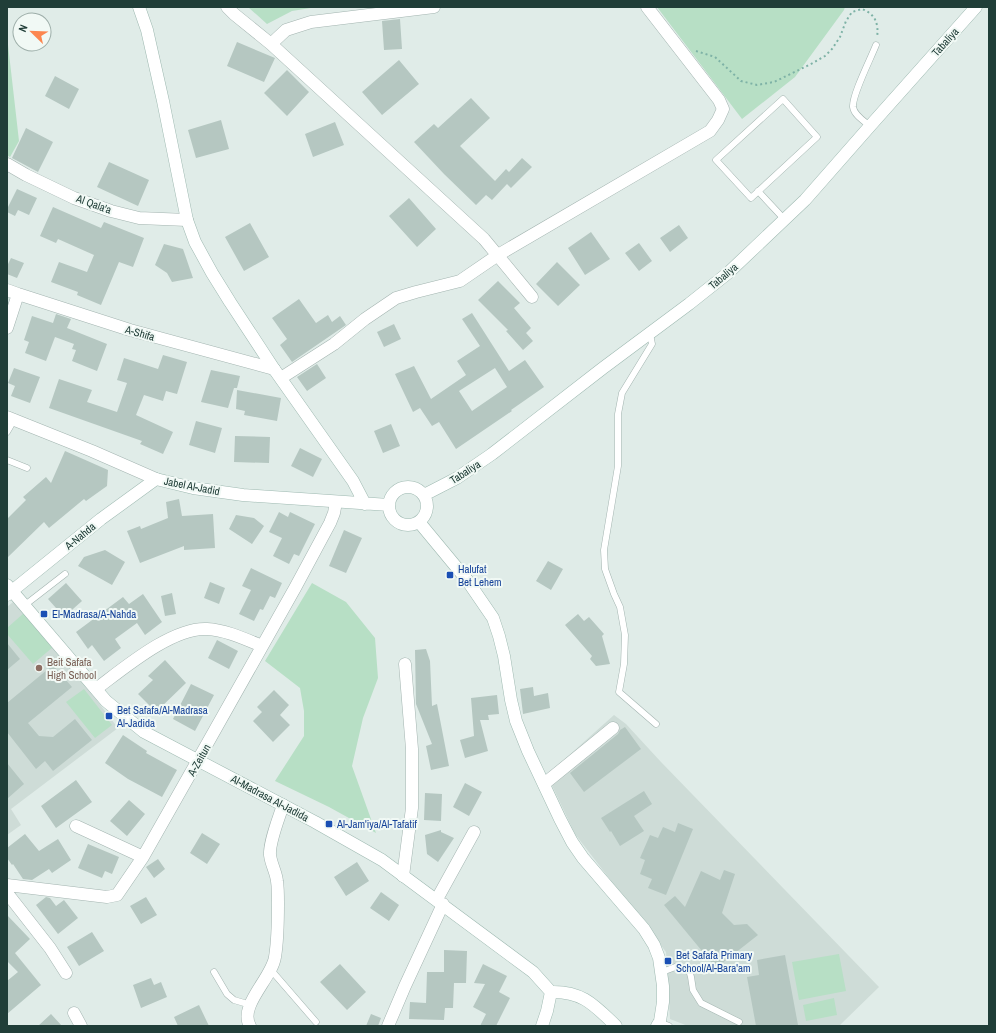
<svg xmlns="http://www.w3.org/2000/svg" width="996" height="1033" font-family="'Archivo Narrow',sans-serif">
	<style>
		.built { fill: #cedcd7 }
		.green { fill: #b7dfc5 }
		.building { fill: #b5c7c1; fill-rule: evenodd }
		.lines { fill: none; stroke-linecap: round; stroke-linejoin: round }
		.lane-casing { stroke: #a3b4b0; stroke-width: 7 }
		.street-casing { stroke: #a3b4b0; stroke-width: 13 }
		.secondary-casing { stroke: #9eb9b1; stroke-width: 13 }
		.path { stroke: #7eb2a6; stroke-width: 2; stroke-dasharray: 2 3; stroke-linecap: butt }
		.lane { stroke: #fff; stroke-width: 6 }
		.street { stroke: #fff; stroke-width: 12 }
		.secondary { stroke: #fff; stroke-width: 12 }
		.transit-dot { fill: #1a4fb4; stroke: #f1f9f5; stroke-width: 1.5 }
		.education-dot { fill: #8d6e63; stroke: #f1f9f5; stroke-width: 1.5 }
		.labels { text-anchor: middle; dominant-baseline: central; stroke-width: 4; stroke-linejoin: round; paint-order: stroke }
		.street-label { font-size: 11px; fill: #203e38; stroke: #f1f9f5 }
		.transit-label { font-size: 11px; fill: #164399; stroke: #f1f9f5; text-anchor: start }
		.education-label { font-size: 11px; fill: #785e54; stroke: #f1f9f5; text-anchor: start }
	</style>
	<rect width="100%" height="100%" fill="#e0ece8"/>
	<path class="built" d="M18 598 118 728 11 809 21 825 7 835V607Z
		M614 715 626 724 661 762 879 987 839 1026H688L670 1019 666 952 575 834 547 775Z"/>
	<path class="green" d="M248 7H317L292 11 267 24Z
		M657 7H845L844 10 795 77 742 119Z
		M7 36 19 141 10 157 7 155Z
		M312 583 346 602 375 638 378 678 363 718 352 766 376 833 329 807 275 781 304 736V711L300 688 265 661Z
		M24 613 53 647 33 664 7 634V628Z
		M84 689 112 725 95 738 66 702Z
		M839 954 846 991 799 1000 792 962Z
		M834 998 837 1015 806 1021 803 1005Z"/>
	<path class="building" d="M400 19 402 49 384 50 382 21Z
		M237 42 275 58 264 82 227 66Z
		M399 60 419 84 382 115 362 92Z
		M287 70 309 92 287 116 264 93Z
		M55 76 79 89 69 109 45 96Z
		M471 98 490 118 460 146 495 181 506 169 509 172 522 158 532 167 511 188 507 184 492 200 486 195 476 205 444 174 414 142 434 124 438 128Z
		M221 120 229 149 196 158 188 130Z
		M335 122 344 145 313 157 305 134Z
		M26 128 53 142 38 172 12 158Z
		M109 162 149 180 138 206 97 187Z
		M17 189 37 198 29 215 18 210 15 216 7 212V209Z
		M409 198 436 229 417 247 389 216Z
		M53 207 101 228 104 222 144 238 133 267 119 262 101 305 77 295 78 292 51 282 59 262 87 272 94 255 58 239 56 243 40 236Z
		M250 223 269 257 244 271 225 237Z
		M679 225 688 238 670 252 660 238Z
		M591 232 610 259 585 275 568 248Z
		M639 243 652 261 639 271 625 253Z
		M164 244 183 249 193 278 172 282 167 273 155 265Z
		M11 258 24 263 17 278 7 274V266Z
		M557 262 580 285 558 306 536 284Z
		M498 281 520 303 514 308 531 328 526 333 533 341 523 350 506 331 508 330 478 300Z
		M299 299 316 323 328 315 332 322 340 316 346 325 292 362 280 345 287 339 272 318Z
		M472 313 509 371 525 360 544 387 511 410 512 411 456 449 439 422 432 426 420 408 413 412 395 374 414 366 431 399 466 375 457 361 480 346 462 319ZM495 368 507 387 472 411 459 391Z
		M56 314 71 319 67 328 107 344 97 371 72 361 76 350 72 349 74 344 55 337 46 361 25 353 29 342 24 340 32 316 53 323Z
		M394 324 401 339 384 347 377 332Z
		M163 355 187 362 177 394 166 391 163 401 144 395 136 415 173 432 163 454 140 444 142 441 49 408 59 379 92 390 87 402 117 412 127 383 117 380 124 358 158 369Z
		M317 364 326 378 307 391 297 377Z
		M14 368 40 377 30 403 11 396 15 386 8 383Z
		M211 370 240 376 237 388H234L228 408 201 402Z
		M237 390 281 398 277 421 244 415 245 411 236 409Z
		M196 421 222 428 215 453 189 445Z
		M391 424 400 446 383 453 374 431Z
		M235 436 270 437 269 463 234 462Z
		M300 448 322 459 313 477 291 466Z
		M65 451 108 470 107 486 86 501 84 499 49 528 44 522 7 558V519L26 500 23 497 46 477 51 483Z
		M179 499 182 516 213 514 215 548 184 550V546L140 563 127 531 140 526 141 529 168 518 166 502Z
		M279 512 288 517 290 512 315 524 299 556 294 554 289 564 273 556 282 538 269 532Z
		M236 515 254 518 264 526 252 544 229 529Z
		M344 530 362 538 346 573 329 566Z
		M105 550 125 562 112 585 78 566 84 557Z
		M548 561 563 569 551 590 536 581Z
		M251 568 282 583 275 598 270 596 263 610 260 609 254 621 239 614 251 590 242 586Z
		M210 582 225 588 219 604 204 598Z
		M66 583 82 601 64 617 48 599Z
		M172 593 176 614 165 616 161 596Z
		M143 594 162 622 145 635 137 623 115 639 121 648 104 661 92 645 88 649 76 632 123 597 129 604Z
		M578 614 584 621 589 617 604 634 602 636 610 664 596 666 590 659 592 656 565 625Z
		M217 640 238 651 229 669 208 658Z
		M7 643 20 659 7 670Z
		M426 649 430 661 432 706 437 704 449 766 431 770 426 746 432 744 416 704 415 650Z
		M165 660 186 683 156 712 138 694 153 680 148 676Z
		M53 665 72 687 28 723 39 736 53 737 75 719 92 740 53 771 45 761 36 769 7 732V703Z
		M191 684 214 695 195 731 173 719Z
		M533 687 534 696 548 693 550 708 523 714 520 689Z
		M274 690 289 705 280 715 290 725 273 742 253 721 262 712 257 707Z
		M497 695 499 714 488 715 489 720H480L488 751 465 758 460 740 474 736 471 698Z
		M625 727 641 749 584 792 570 773 618 734 620 730Z
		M123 735 147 751 146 753 177 770 162 797 128 779 105 763Z
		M7 763 24 784 7 799Z
		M76 780 92 802 56 828 41 806Z
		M465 783 482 792 469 816 453 807Z
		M644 791 652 804 634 816 644 831 620 846 611 831 610 832 601 818Z
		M425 793 442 794 441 821 424 820Z
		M129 800 145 814 127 836 110 821Z
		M678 823 693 829 666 895 648 888 652 879 640 874 645 860 640 858 650 835 658 838 663 827 675 832Z
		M441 830V832L454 838 438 862 427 854 425 835Z
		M202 833 220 844 207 864 190 853Z
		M25 834 39 851 58 839 71 860 52 873 49 869 32 880 23 879 13 864 12 865 7 858V848Z
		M88 844 119 857 112 874 105 871 102 878 78 868Z
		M158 859 165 869 154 878 146 867Z
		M357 862 369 881 346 896 334 877Z
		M724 870 735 874 722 913 734 925 747 924 758 935 716 968 664 905 675 896 685 907 701 871 720 880Z
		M381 892 399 905 389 921 370 908Z
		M46 897 50 898 56 906 64 900 78 918 58 934 36 905Z
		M146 897 157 915 141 924 130 906Z
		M7 915 30 939 15 953 41 985 7 1014V981L18 972 7 961Z
		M92 932 104 951 79 966 67 947Z
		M444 950 467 951 466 983H454L453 1008H445L444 1020 409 1019 410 1002 426 1003 427 972H444Z
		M785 955 798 1025 792 1026H756L747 977 759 975 757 960Z
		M340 964 366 992 347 1010 320 982Z
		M483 964 507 976 499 992 510 998 496 1026H480L486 1014 473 1007 485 984 474 983Z
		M151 978 154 985 161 982 167 997 141 1008 133 985Z
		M199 1005 209 1026H178L174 1017Z
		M51 1014 62 1026H38Z
		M371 1014 381 1018 378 1026H366Z"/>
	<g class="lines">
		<g class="lane-casing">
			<path id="lane" d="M783 99 817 137 751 198 716 160Z
				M870 126C864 121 854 115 853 107 852 95 871 58 876 45
				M758 191 785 220
				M650 334 652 344 622 393 618 414V466L604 550 605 569 614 594 620 607 625 635 624 664 619 692 656 724
				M7 432 14 420
				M7 460 27 468
				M25 605 65 574
				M271 970 316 1022
				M214 972 227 994 234 1000 251 1005
				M662 972 678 966 689 970 691 977 693 990 701 1003 739 1022
				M659 1022 669 1026"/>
		</g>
		<g class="street-casing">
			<path id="street" d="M227 7 234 14 271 44 484 239 532 297
				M271 44 286 30 311 22 434 7
				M7 164 26 175 74 198 111 211 139 218 187 220
				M7 290 18 294 130 330 274 369
				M7 328 18 294
				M281 378 334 344 365 319 396 298 416 292 460 281 498 255 710 131 718 120 723 109 719 100 647 7
				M7 417 92 451 156 479
				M96 689C123 669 172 627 207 629 226 630 245 639 262 646
				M544 784 613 728
				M76 826 143 857
				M403 876 412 808V749L405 664
				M7 885 107 897 117 895 143 857 198 760 295 588 330 523 334 513 336 502
				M7 893 50 948 66 973
				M437 899 474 832
				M74 1013 81 1026
				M250 1026C238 1006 272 978 275 957 278 939 278 921 278 903 278 896 278 888 277 881 276 872 271 864 270 855 269 842 279 818 283 805
				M388 1026 405 986 443 904"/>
		</g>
		<g class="secondary-casing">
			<path id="secondary" d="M139 7 147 30 163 101 187 220 195 242 212 273 230 302 274 369 353 481 365 504
				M389 506a19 19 0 1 1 38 0a19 19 0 1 1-38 0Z
				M424 495 457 478 492 454 603 368 689 304 728 273 805 200 870 126 976 7
				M419 522 467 580 493 618 499 636 504 656 511 700 516 721 528 751 560 819 572 842 583 858 595 872 644 929 654 945 659 958 663 986V1002L660 1021 657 1026
				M7 585 12 591 106 701 144 732 315 822 382 860 533 972 551 992
				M7 595 101 519 156 479 193 488 243 495 389 505
				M551 992C583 991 595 1006 616 1026
				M542 1026 547 1011 551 992"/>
		</g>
		<path class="path" d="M696 51 715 57 741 81 757 85 774 82 811 64 825 56 832 49 840 37 846 21 852 12 862 9C875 14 879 23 877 38"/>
		<use href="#lane" class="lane"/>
		<use href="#street" class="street"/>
		<use href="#secondary" class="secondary"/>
	</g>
	<g class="transit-dot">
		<rect x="446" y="571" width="8" height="8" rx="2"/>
		<rect x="40" y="610" width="8" height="8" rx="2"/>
		<rect x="105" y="712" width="8" height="8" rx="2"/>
		<rect x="325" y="820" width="8" height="8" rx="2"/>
		<rect x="664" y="957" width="8" height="8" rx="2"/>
	</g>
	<circle class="education-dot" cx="39" cy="668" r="4"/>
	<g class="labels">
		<g class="street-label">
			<text transform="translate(945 42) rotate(-48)">Tabaliya</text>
			<text transform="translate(94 204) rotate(20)">Al Qala'a</text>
			<text transform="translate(723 276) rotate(-40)">Tabaliya</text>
			<text transform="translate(140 333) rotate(16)">A-Shifa</text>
			<text transform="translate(465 472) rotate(-33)">Tabaliya</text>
			<text transform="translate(192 486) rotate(11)">Jabel Al-Jadid</text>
			<text transform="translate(80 536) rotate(-39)">A-Nahda</text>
			<text transform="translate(199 760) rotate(-60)">A-Zeitun</text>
			<text transform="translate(270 798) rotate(28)">Al-Madrasa Al-Jadida</text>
		</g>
		<g class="transit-label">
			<text x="458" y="569">Halufat<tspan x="458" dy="13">Bet Lehem</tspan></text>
			<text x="52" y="614">El-Madrasa/A-Nahda</text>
			<text x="117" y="710">Bet Safafa/Al-Madrasa<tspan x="117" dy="13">Al-Jadida</tspan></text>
			<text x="337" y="824">Al-Jam'iya/Al-Tafatif</text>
			<text x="676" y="955">Bet Safafa Primary<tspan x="676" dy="13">School/Al-Bara'am</tspan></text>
		</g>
		<g class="education-label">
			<text x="47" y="662">Beit Safafa<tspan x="47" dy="13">High School</tspan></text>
		</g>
	</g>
	<rect width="996" height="1033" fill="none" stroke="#203e38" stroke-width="16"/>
	<g transform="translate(32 32) rotate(293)"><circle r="19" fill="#f1f9f5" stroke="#9daea9"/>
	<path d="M0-3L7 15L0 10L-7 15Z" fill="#fc864f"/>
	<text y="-6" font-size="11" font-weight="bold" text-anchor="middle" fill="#203e38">N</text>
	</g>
</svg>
